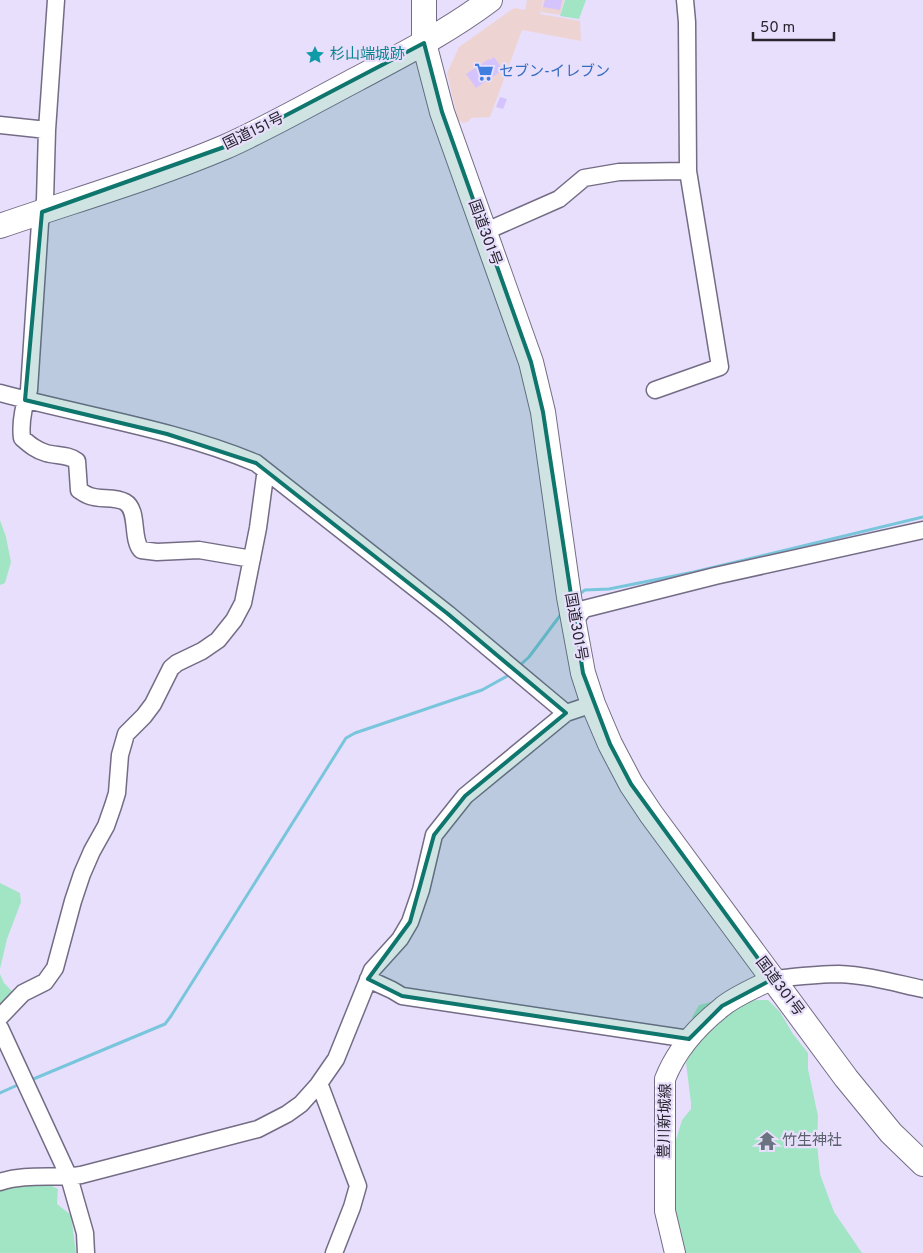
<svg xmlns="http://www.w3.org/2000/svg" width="923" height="1253" font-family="Overpass,'Noto Sans JP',sans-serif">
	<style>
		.commercial { fill: #eed3d3 }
		.green { fill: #a2e5c5 }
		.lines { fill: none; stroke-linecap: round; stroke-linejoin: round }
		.stream { stroke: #79c6dc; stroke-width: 3 }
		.building { fill: #d5c3fd }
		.minor-casing { stroke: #746c85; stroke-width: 19 }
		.major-casing { stroke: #746c85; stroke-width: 22 }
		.highway-casing { stroke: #746c85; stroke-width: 26 }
		.minor { stroke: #fff; stroke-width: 16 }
		.major { stroke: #fff; stroke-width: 20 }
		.highway { stroke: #fff; stroke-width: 24 }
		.marked { fill: #0f766e; fill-opacity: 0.2; stroke: #0f766e; stroke-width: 4; stroke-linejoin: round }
		.labels { text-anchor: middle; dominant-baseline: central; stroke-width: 4.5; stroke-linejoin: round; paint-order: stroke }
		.culture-label { font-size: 15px; fill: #0d838f; stroke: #e8dffc; text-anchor: start }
		.shop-label { font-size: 15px; fill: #366cbe; stroke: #e8dffc; text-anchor: start }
		.street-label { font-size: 15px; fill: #28252f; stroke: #e8dffc }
		.worship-label { font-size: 15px; fill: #5b616d; stroke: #e8dffc; text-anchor: start }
	</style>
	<rect width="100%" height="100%" fill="#e8dffc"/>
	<path class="commercial" d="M527 0H543L540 14 580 21 581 41 522 30 490 117 471 118 468 122 463 123 458 120 447 73 459 47 514 8 525 10Z
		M544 0H564L560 15 541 12Z"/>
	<path class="green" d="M565 0H586L579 19 560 16Z
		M0 520 6 537 11 562 5 583 0 585Z
		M0 883 20 893 21 902 7 939 0 969Z
		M0 974 4 983 12 991 11 1000 0 1011Z
		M768 1000 780 1012 793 1034 808 1053V1069L818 1116 817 1144 820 1174 834 1212 862 1253H684L675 1208 672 1153 682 1120 691 1109V1103L686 1063 701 1033 692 1017 699 1005 715 1001Z
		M42 1181 58 1189 57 1204 71 1215 76 1253H0V1190Z"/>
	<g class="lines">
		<path class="stream" d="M578 595 585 590 609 589 694 572 923 517
			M519 666 529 657 562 613
			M31 1080 165 1024 171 1016 346 738 355 733 482 690 511 674
			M0 1093 20 1084"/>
	</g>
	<path class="building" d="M545 0H562L560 10 543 7Z
		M494 57 503 70 476 88 466 74 489 59 490 60Z
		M500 97 507 99 503 109 496 107Z"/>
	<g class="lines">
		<g class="minor-casing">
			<path id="minor" d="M56 0 47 130 45 200 40 223 29 390C24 405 20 423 22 438 30 445 36 450 46 453 56 456 68 454 77 461L79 490C82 492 86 495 90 496 100 500 115 496 125 502 139 510 131 538 141 550L157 552 199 550 252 559
				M0 125 47 130
				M484 232 559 199 584 178 619 172 688 171
				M655 390 720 367 688 171 687 22 685 0
				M0 393C84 416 175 429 256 463L448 614 566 713
				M573 622 584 609 715 576 923 530
				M368 979 392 990 402 996 689 1039
				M773 979C794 977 817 974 839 974 868 975 895 983 923 989
				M0 1017 23 993 45 982 55 968 73 901 82 874 92 851 106 826 113 806 117 793 120 755 126 734 144 716 153 704 171 668 177 663 202 651 218 640 234 620 243 603 258 528 265 476 267 473
				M0 1028 69 1177 85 1233 86 1253
				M318 1085 321 1088 358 1186 352 1207 334 1253
				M0 1182C27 1173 54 1179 81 1175L258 1129 287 1114 301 1104 318 1085 336 1059 372 970 400 939 410 922 421 890 434 835 465 796 566 713 593 704"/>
		</g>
		<g class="major-casing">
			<path id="major" d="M675 1253 665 1211V1079C676 1051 698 1026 722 1007 735 996 757 987 773 979"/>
		</g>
		<g class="highway-casing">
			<path id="highway" d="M424 0V43L442 112 531 362 543 412 569 597 583 673 593 704 610 744 631 784 651 814 846 1078 891 1133 923 1164
				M0 226C75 200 152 178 225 147 270 127 313 102 357 79 402 55 449 31 490 0"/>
		</g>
		<use href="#minor" class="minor"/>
		<use href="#major" class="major"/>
		<use href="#highway" class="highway"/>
	</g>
	<path class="marked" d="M424 43 442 112 531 362 543 412 583 673 610 744 631 784 773 979 722 1006 689 1039 402 996 368 979 410 922 434 835 465 796 566 713 448 614 256 463 167 434 25 400 42 212 227 146Z"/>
	<defs>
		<g id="sight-bare" transform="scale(1.5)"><path d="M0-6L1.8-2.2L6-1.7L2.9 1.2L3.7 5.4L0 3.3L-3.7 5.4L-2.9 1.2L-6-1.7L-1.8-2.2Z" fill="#0f9aa8" stroke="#e8dffc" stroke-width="2.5" paint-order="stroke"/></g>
		<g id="supermarket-bare" transform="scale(1.5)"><path d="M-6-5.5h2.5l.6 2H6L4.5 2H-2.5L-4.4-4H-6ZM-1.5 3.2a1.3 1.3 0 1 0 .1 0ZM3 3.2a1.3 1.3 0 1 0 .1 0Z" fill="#3f7fe0" stroke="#e8dffc" stroke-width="2.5" paint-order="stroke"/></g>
		<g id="temple-bare" transform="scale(1.5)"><path d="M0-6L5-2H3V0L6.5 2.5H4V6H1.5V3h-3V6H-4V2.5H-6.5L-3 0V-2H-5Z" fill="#6b7280" stroke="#e8dffc" stroke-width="2.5" paint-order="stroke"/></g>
	</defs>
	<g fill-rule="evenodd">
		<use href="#sight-bare" x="315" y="55"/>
		<use href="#supermarket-bare" x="484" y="72"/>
		<use href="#temple-bare" x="767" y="1141"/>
	</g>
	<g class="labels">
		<g class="culture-label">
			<text x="330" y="55">杉山端城跡</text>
		</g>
		<g class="shop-label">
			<text x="499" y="72">セブン-イレブン</text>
		</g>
		<g class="street-label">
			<text transform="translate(254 132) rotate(-26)">国道151号</text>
			<text transform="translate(484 233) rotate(70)">国道301号</text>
			<text transform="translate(575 627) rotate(80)">国道301号</text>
			<text transform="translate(779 987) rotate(53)">国道301号</text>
			<text transform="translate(666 1121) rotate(-89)">豊川新城線</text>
		</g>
		<g class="worship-label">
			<text x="782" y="1141">竹生神社</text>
		</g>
	</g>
	<path d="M753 32v8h81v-8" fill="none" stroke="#28252f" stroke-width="2.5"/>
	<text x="760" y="32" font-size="15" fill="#28252f" stroke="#e8dffc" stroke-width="4" paint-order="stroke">50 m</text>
</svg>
